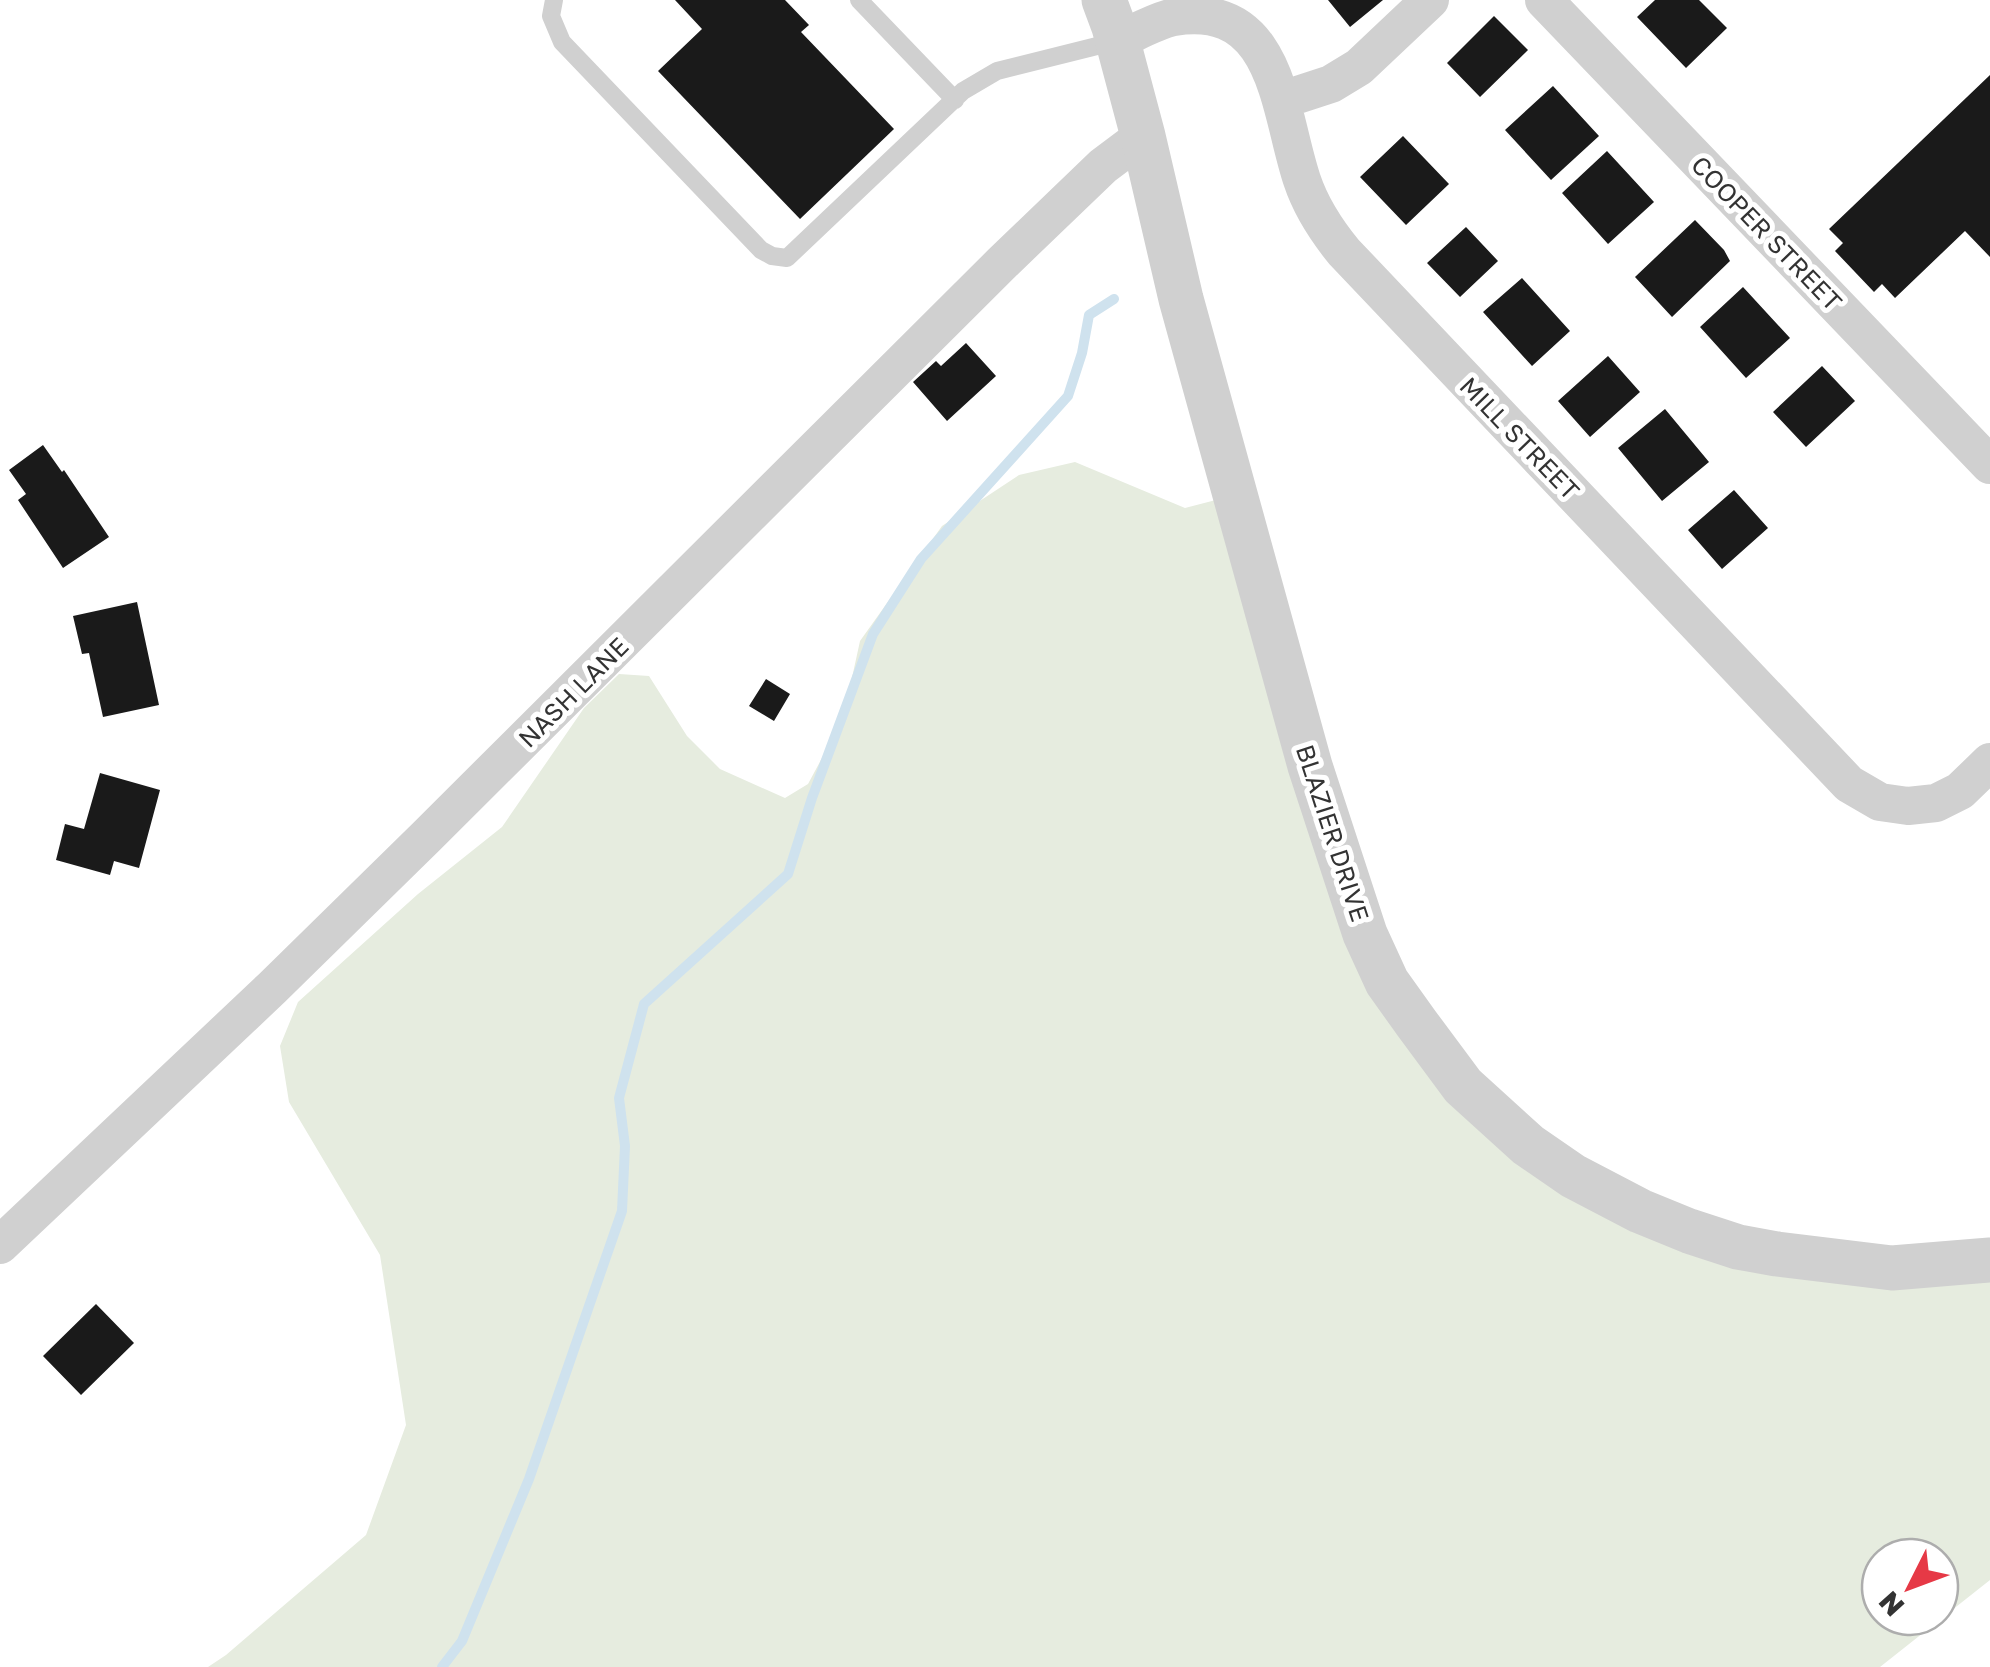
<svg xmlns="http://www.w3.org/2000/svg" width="1990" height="1667" font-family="'Golos Text',sans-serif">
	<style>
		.green { fill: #e6ecdf; fill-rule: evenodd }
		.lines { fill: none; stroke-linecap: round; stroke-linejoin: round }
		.stream { stroke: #cfe2ee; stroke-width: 10 }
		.building { fill: #1a1a1a }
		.service { stroke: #d0d0d0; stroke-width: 18 }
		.minor { stroke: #d0d0d0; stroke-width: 38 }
		.tertiary { stroke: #d0d0d0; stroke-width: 45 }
		.labels { text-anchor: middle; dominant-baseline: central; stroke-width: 10; stroke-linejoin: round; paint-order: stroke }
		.street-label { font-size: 25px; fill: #333; stroke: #fff }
	</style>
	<rect width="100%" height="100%" fill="#fff"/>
	<path class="green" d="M1075 462 1185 508 1235 495 1310 766 1441 1059 1672 1223 1990 1260V1580L1880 1667H208L226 1655 366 1535 406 1425 380 1255 289 1102 280 1046 298 1002 418 894 502 827 584 708 619 674 649 676 687 736 720 769 785 798 808 784 843 719 860 641 942 526 1019 475ZM1880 1557H1940V1617H1880Z"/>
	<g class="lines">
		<path class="stream" d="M442 1667 462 1641 529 1479 622 1211 625 1146 619 1098 644 1004 788 874 812 798 873 634 921 559 1068 396 1082 353 1089 315 1114 299"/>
	</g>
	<path class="building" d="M675 0H785L809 25 801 32 894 129 800 219 658 71 702 29Z
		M1328 0H1383L1350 27Z
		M1655 0H1699L1727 28 1686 68 1637 17Z
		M1494 16 1528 50 1480 97 1447 63Z
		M1990 75V257L1965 231 1895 298 1882 284 1874 292 1835 251 1843 243 1829 229Z
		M1553 86 1599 136 1551 180 1505 130Z
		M1403 136 1449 184 1406 225 1360 177Z
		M1607 151 1654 202 1608 244 1562 193Z
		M1695 220 1724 250 1730 261 1672 317 1635 277Z
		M1466 227 1498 261 1460 297 1427 263Z
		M1522 278 1570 331 1532 366 1483 312Z
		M1743 287 1790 338 1746 378 1700 327Z
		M966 343 996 376 947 421 913 382 936 361 941 366Z
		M1608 356 1640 392 1590 437 1558 401Z
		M1822 366 1855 401 1806 447 1773 412Z
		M1665 409 1709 462 1662 501 1618 448Z
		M43 445 62 472 64 470 109 537 63 568 18 500 26 494 9 470Z
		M1734 490 1768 528 1722 569 1688 530Z
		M137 602 159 705 103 717 89 653 82 654 73 616Z
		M766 679 790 694 774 721 749 706Z
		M100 773 160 790 139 868 114 861 110 875 56 860 65 824 84 829Z
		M96 1304 134 1343 81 1395 43 1356Z"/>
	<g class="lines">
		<path class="service" d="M554 0 551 16 562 42 761 250 772 256 787 258 963 91 997 71 1117 41
			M859 0 955 100"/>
		<path class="minor" d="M1544 0 1990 465
			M1117 41C1135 33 1155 21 1174 17 1279 0 1279 112 1302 180 1311 207 1326 230 1344 252L1849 784 1880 802 1908 806 1936 803 1960 791 1990 762
			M1282 100 1331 84 1359 67 1430 0
			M0 1245 272 988 427 836 1002 263 1103 166 1143 136"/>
		<path class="tertiary" d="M1104 0 1114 27 1143 136 1181 299 1310 766 1365 934 1387 982 1417 1024 1463 1086 1528 1145 1573 1176 1640 1211 1689 1231 1738 1247 1777 1254 1892 1268 1990 1260"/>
	</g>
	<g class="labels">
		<g class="street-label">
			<text transform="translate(1767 233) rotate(46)">COOPER STREET</text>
			<text transform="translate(1520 438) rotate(46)">MILL STREET</text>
			<text transform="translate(573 692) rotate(-45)">NASH LANE</text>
			<text transform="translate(1333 833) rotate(72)">BLAZIER DRIVE</text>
		</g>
	</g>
	<g transform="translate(1910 1587) rotate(228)"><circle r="48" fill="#ffffff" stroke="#adadad" stroke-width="2.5"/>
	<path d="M0-8L18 38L0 25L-18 38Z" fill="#e63946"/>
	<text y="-15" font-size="28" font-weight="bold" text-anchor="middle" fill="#333333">N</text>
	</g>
</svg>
